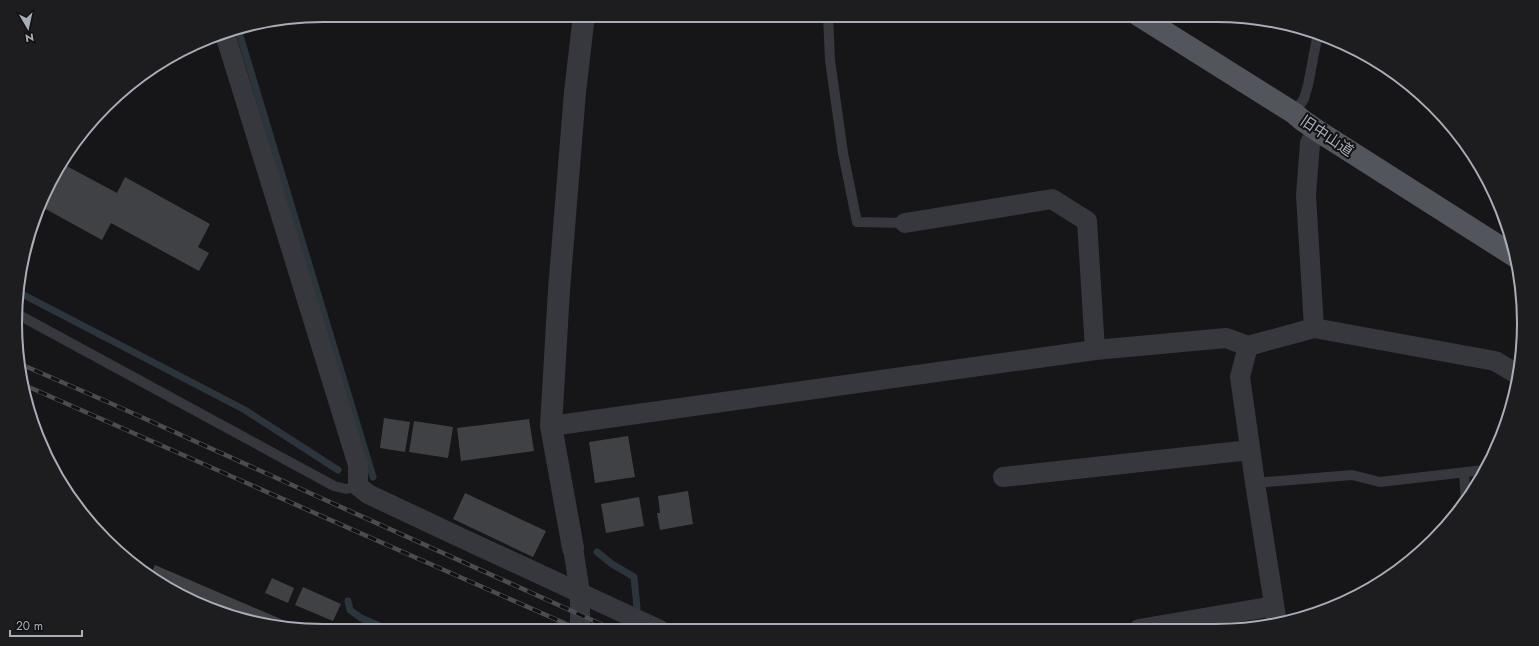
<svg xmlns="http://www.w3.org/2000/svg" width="1539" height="646" font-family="Jost,'Noto Sans JP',sans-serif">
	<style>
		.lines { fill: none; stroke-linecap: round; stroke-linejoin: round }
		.stream { stroke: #2c353c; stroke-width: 7 }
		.building { fill: #404145 }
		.service { stroke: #37383d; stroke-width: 10 }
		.minor { stroke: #37383d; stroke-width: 20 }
		.tertiary { stroke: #37383d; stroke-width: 22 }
		.primary { stroke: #53555c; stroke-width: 22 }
		.rail-casing { stroke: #4a4c52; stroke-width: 4.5 }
		.rail { stroke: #111113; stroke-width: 3; stroke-dasharray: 9; stroke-linecap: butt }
		.labels { text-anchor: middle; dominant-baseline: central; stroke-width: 4; stroke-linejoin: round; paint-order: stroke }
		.street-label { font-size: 15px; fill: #a8adb8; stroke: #111113 }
		.rim { fill: none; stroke: #a8adb8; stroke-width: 2 }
	</style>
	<rect width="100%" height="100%" fill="#161618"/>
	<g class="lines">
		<path class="stream" d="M238 29 373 477
			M20 293 245 410 338 470
			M597 552 612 564 634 577 637 608
			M348 601 350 610 361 618 391 631"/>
	</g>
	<path class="building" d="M61 163 117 193 125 177 210 224 198 247 209 253 199 271 111 223 102 240 42 207 56 169Z
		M384 418 410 422 405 452 380 448Z
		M529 419 534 451 461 461 457 428Z
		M414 421 453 427 448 458 409 452Z
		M628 436 635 477 595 483 589 442Z
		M688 491 693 524 660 530 657 513H660L658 496Z
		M465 493 546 531 533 557 453 519Z
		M639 497 644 526 606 533 601 504Z
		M155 565 297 626 296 627 224 615 169 590 150 576Z
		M272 578 294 588 288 603 265 593Z
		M303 587 341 604 333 621 295 605Z"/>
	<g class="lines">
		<path class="service" d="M828 15 830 60 843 153 857 222 905 223
			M1294 113 1304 99 1308 85 1318 33
			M19 315 334 486 346 489 358 486
			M1464 473 1466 501
			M1255 483 1352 475 1380 482 1484 470"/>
		<path class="minor" d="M224 31 358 465V486L368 494C465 540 562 585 660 630
			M905 223 1052 199 1087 221 1095 350
			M1314 328 1306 195 1310 143 1318 131
			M1248 346 1240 377 1255 483 1277 623
			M551 426 1095 350 1226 338 1248 346 1314 328 1495 361 1519 375
			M1003 477 1250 450
			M573 548 580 592V630
			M1139 629 1274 606"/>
		<path class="tertiary" d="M573 548 551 426 559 290 575 92 584 15"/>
		<path class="primary" d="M1138 15 1294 113 1302 120 1318 131 1516 257"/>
		<g class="rail-casing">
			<path id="rail" d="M18 363 110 403 614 630
				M22 384 580 630"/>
		</g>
		<use href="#rail" class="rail"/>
	</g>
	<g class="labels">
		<g class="street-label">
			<text transform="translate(1327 136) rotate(34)">旧中山道</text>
		</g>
	</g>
	<path d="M0 0H1539V646H0ZM323 22H1216A301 301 0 0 1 1517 323V323A301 301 0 0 1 1216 624H323A301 301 0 0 1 22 323V323A301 301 0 0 1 323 22Z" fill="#1d1d20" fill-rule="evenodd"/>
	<path class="rim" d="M323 22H1216A301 301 0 0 1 1517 323V323A301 301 0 0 1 1216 624H323A301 301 0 0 1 22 323V323A301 301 0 0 1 323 22Z"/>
	<g transform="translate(28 28) rotate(171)" stroke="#111113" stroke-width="3" paint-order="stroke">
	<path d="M0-3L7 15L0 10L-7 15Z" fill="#a8adb8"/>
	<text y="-6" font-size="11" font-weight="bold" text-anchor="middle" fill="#a8adb8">N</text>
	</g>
	<path d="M10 630v6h72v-6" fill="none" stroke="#a8adb8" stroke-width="2"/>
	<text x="16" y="630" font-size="12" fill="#a8adb8" stroke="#111113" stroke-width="3" paint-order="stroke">20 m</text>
</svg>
